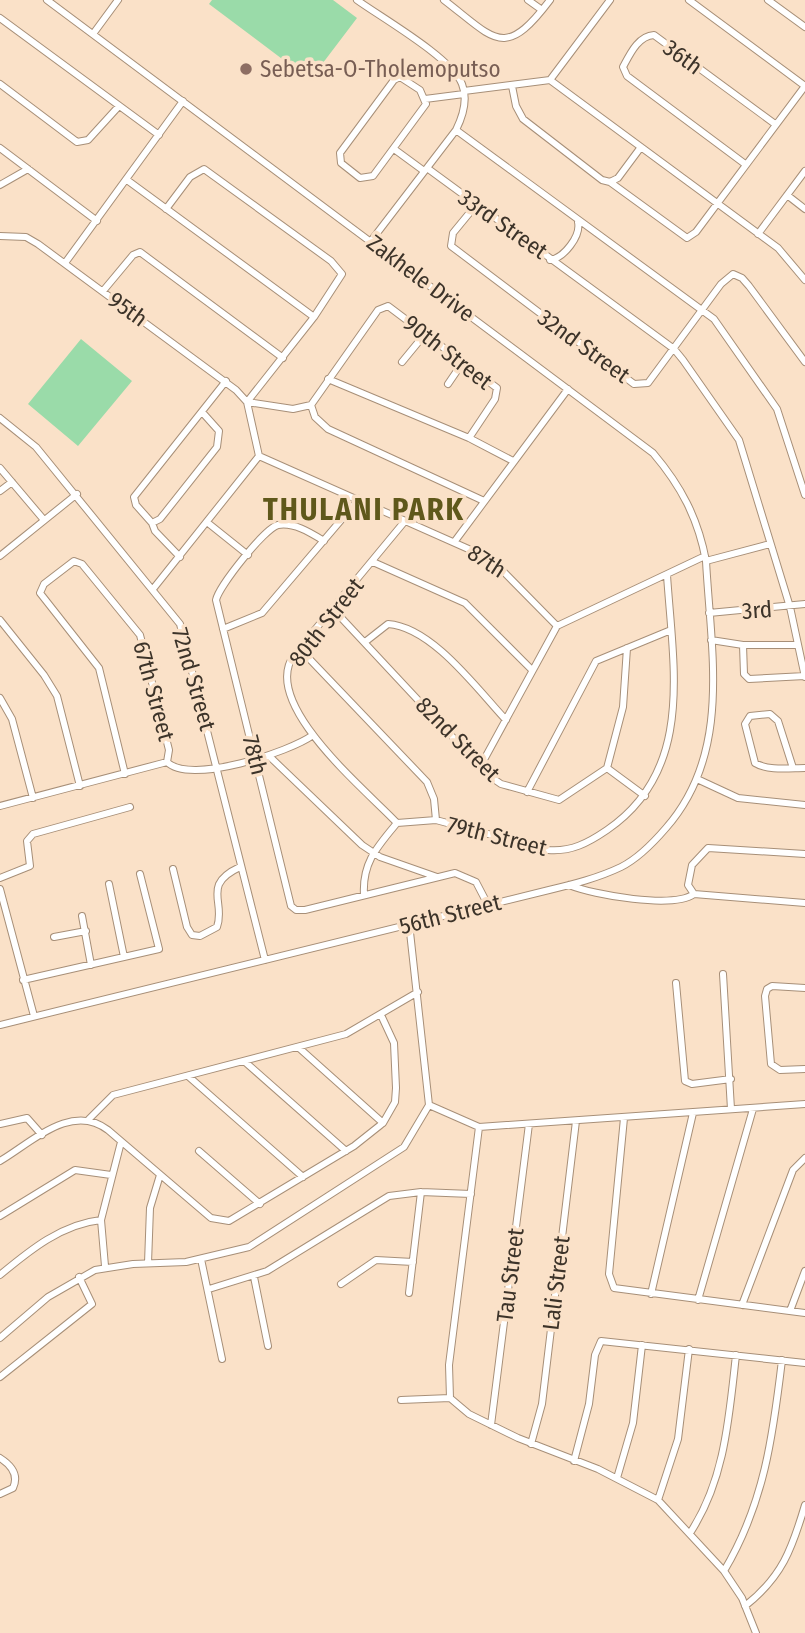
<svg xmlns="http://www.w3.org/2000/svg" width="805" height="1633" font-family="'Fira Sans Condensed',sans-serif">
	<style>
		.green { fill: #9adba9 }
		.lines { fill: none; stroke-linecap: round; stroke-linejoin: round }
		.minor-casing { stroke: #a78f78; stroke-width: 8 }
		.minor { stroke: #fff; stroke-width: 6 }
		.education-dot { fill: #8d6e63; stroke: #fae1c8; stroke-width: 2.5 }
		.labels { text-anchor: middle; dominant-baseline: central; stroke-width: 7; stroke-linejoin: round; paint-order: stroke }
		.street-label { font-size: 23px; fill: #3c3329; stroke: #fae1c8 }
		.education-label { font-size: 23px; fill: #785e54; stroke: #fae1c8; text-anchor: start }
		.district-label { font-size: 30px; font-weight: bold; letter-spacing: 2px; fill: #5f581b; stroke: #fae1c8 }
	</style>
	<rect width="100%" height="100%" fill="#fae1c8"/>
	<path class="green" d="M212 0H333L357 18 310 80 209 4Z
		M81 339 132 381 78 446 28 404Z"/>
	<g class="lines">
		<g class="minor-casing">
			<path id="minor" d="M357 0C382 18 452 58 462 84 468 99 463 116 456 130L371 241
				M444 0C495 39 504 61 550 0
				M528 0 542 10
				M689 0 805 86
				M768 0 805 27
				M0 18 159 135
				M93 34 118 0
				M400 77 420 90 426 104 373 176 360 178 341 163 340 153 394 80Z
				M550 80 778 248 805 280
				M0 84 77 142 88 140 119 106
				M512 86 516 106 523 119 602 180 610 182 687 238 696 232 805 86
				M464 91 550 80 610 0
				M425 99 464 94
				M456 130 714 319 777 409 805 495
				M0 148 97 221
				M394 149 424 171
				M745 164 627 76 623 67C630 54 638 36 654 35L775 124
				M427 168 674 349 683 360 739 440 790 607 805 677
				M127 180 314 317
				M610 182 618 178 641 147
				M0 185 28 169
				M787 195 805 209
				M476 205 453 233 451 246 634 384 648 383 721 284 733 274 742 278 749 286 805 362
				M166 209 190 177 204 169 331 261 342 274 314 317 247 402
				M758 234 805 171
				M0 236 26 237 38 244 236 390 247 402 259 456
				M550 260C564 258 581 236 578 222
				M65 263 183 101
				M103 291 133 255 140 252 283 358
				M402 362 425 334
				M328 379 469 438 513 461
				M448 384 463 362
				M247 402 293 409 311 405
				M202 412 219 431 217 447 160 519 152 523 136 505 134 497 226 381
				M0 418 36 447 180 624 265 960
				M469 438 495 399 497 388 388 306 378 310 311 405 315 417 328 429 484 501
				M259 456 491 559 557 626
				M0 468 44 520
				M0 491 12 482
				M152 523 155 531 180 557
				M208 523 248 555
				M324 541C311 533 294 522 278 525 265 528 219 586 216 600L291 906 296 910H305L455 873 476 882 488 905
				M455 541 568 389
				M0 556 77 494
				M706 561 770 544
				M373 562 465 603 532 670
				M153 589 259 456
				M333 609 488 775 501 784 559 800 607 768 623 707 627 648
				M709 613 805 604
				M0 620 44 675 57 696 80 786
				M557 626 705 556
				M223 629 262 613 359 499
				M711 640 743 645H798
				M365 642 388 624C432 627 477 689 506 720
				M743 645 744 674 749 679 805 676
				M299 648 427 782 434 799 436 820
				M0 698 12 719 33 798
				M269 756 362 845 380 857 437 877
				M167 762C190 785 290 752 313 735
				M480 767 557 626
				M607 768 645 796
				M793 768 778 721 770 714 750 716 745 724 755 763C768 771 790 768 805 768
				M125 774 99 668 40 593 44 584 74 561 82 564 140 635 169 750 167 762
				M697 779 738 798 805 805
				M527 792 596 661 671 630
				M0 806 167 762
				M397 823C366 790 259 703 294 655L405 521
				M173 869 187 927 192 935 200 936 217 927C226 902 201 885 240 867
				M0 878 30 866 27 841 33 834 130 807
				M109 884 124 957
				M569 885C594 895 673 909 694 894
				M0 889 34 1016
				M694 894 688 885 692 865 708 848 805 854
				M694 894 805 903
				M364 895C362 863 377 847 397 823L436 820 548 850C571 852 588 843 607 830 695 770 673 667 667 575
				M82 916 91 965
				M54 937 86 931
				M723 974 731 1109
				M23 980 159 949 140 874
				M676 983 685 1081 692 1084 731 1079
				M805 988 772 986 767 989 765 996 771 1064 780 1070 805 1069
				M0 1025 549 890C574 884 598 878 621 867 637 859 654 842 666 828 732 753 711 653 706 561 698 518 681 486 653 453L47 0
				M298 1047 383 1123
				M244 1061 346 1151
				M188 1076 303 1177
				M429 1105 479 1127 805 1104
				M624 1118 609 1274 614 1288 805 1313
				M89 1119 113 1095 346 1034 418 992
				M0 1124 27 1118 42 1135
				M479 1127 449 1365 450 1398 469 1414 518 1438 598 1469 658 1500 724 1571 742 1598 756 1633
				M199 1151 260 1204
				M0 1161C32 1142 72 1102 108 1130L211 1218 229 1221 354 1146 383 1123 395 1102 396 1088 394 1043 381 1015
				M0 1216 75 1170 111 1175
				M201 1259 222 1359
				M148 1263 150 1208 160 1175
				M105 1266 101 1220 121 1142
				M0 1275C30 1250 62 1224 101 1220
				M254 1277 268 1346
				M341 1284 376 1260 413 1262
				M209 1289 267 1271 389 1196 421 1192 471 1194
				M409 1293 421 1192
				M651 1294 693 1113
				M698 1300 753 1109
				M742 1305 793 1170 805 1158
				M790 1311 805 1271
				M0 1338 48 1297 95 1270 133 1264 186 1262 249 1247 404 1147 429 1105 409 923
				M0 1377 92 1304 79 1277
				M401 1400 450 1398
				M491 1425 529 1124
				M531 1444 542 1404 576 1121
				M0 1458C11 1465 19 1475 13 1488L0 1494
				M574 1461 589 1404 595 1355 601 1341 805 1363
				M617 1478 633 1423 642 1345
				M658 1500 678 1439 689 1349
				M690 1533C725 1480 729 1417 736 1355
				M724 1571C764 1504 773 1436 782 1360
				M745 1606C782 1577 792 1549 805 1505"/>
		</g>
		<use href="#minor" class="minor"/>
	</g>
	<circle class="education-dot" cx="246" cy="69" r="7"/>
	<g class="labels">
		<g class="street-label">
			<text transform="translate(683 57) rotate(36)">36th</text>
			<text transform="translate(503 224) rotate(35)">33rd Street</text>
			<text transform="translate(421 278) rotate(37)">Zakhele Drive</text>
			<text transform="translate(128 309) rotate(36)">95th</text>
			<text transform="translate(584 346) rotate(36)">32nd Street</text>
			<text transform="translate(448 352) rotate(38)">90th Street</text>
			<text transform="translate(487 561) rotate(33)">87th</text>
			<text transform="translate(757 610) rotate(-4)">3rd</text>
			<text transform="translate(326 622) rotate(-52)">80th Street</text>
			<text transform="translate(194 679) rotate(74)">72nd Street</text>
			<text transform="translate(154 691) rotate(75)">67th Street</text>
			<text transform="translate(458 739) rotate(45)">82nd Street</text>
			<text transform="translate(255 755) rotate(76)">78th</text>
			<text transform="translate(497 836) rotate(14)">79th Street</text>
			<text transform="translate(450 914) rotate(-14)">56th Street</text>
			<text transform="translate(510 1275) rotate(-83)">Tau Street</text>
			<text transform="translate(556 1283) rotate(-83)">Lali Street</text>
		</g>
		<g class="education-label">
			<text x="260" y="69">Sebetsa-O-Tholemoputso</text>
		</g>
		<g class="district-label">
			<text x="364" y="510">THULANI PARK</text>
		</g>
	</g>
</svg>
